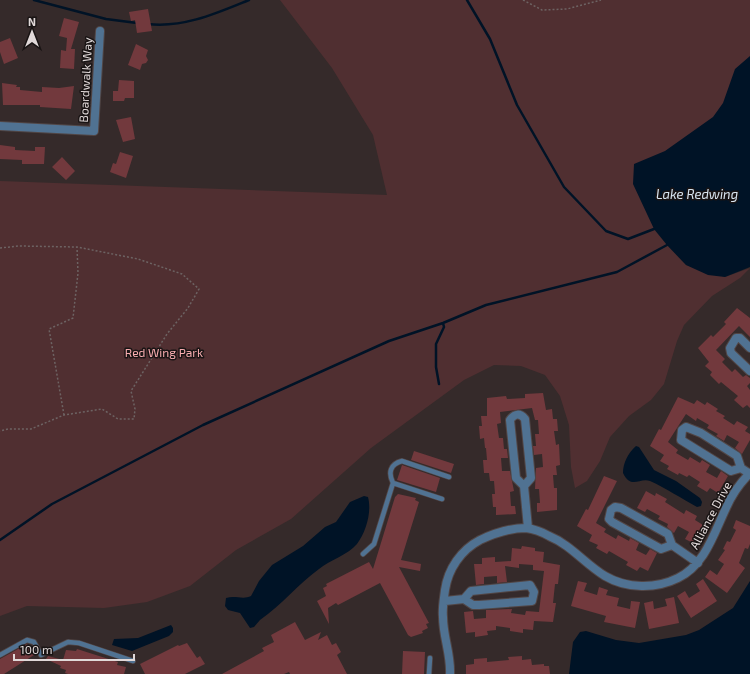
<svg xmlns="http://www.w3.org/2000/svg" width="750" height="674" font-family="'Exo 2',sans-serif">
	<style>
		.green { fill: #502f31 }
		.water { fill: #001326 }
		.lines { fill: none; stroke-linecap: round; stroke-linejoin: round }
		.stream { stroke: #001326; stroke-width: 2.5 }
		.building { fill: #72393d }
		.lane-casing { stroke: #514646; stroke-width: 6 }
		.street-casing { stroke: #514646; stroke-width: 10 }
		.path { stroke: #6d6363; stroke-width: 1.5; stroke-dasharray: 2 2; stroke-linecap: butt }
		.lane { stroke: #507292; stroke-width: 4.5 }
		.street { stroke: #507292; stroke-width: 8 }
		.labels { text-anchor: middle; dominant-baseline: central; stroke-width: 3; stroke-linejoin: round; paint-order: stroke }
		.street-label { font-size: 12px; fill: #e1d9d9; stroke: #191414 }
		.park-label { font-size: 12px; fill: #f8adb0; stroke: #191414 }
		.water-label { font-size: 13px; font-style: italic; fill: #d9e6f2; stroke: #191414 }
	</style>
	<rect width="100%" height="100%" fill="#352a2a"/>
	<path class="green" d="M280 0H750V132L654 229 667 245 686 265 725 277 750 268 740 278 712 296 684 325 677 341 664 384 651 400 629 416 610 437 600 461 587 481 575 488 571 467 569 425 560 396 545 375 521 366 494 365 464 380 371 448 291 519 236 550 190 586 147 602 104 608 27 606 0 616V181L387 195 373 135 332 68Z"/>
	<path class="water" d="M750 56V267L725 277 708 275 686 265 667 245 654 229 633 184 634 164 665 151 713 117 723 103 735 69Z
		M636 446 639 447 654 470 676 481 700 498 702 502 701 506 697 507C682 499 666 488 650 481 640 477 631 490 623 473 623 463 628 453 636 446Z
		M364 496 368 497C372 512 366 532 357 544 348 555 330 560 319 569 298 584 282 605 260 620L254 627 250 628 240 613 228 610 225 606 226 598C235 595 243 600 251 596L259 581 272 565 303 546 325 527 336 522 350 502Z
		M750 581V674H569L573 642 580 632 586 631 616 640 639 643 686 635 699 630 733 608Z
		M171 625 173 628V632L169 636 132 651 112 645 114 639 138 638Z"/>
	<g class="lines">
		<path class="stream" d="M34 0 106 19 137 23
			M467 0 490 39 517 105 564 187 606 231 628 239 654 229
			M148 24C184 28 217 13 249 0
			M439 384 436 367V344L444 327 443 323
			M0 540 52 504 203 425 389 341 443 323 486 305 617 272 667 245"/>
	</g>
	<path class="building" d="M148 9 152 31 137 33 135 20 131 21 129 12Z
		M64 18 79 22 71 49H75L74 69 60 68 61 50 66 51 67 38 59 36Z
		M10 38 18 58 4 64 0 52V42Z
		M136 44 148 50 146 56 148 60 146 63 142 64 140 70 128 65Z
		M119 80 134 81V98H125L124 101H113V91H118Z
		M2 83 17 85 16 87H20V90L42 92V87L59 88 74 86 71 109 40 107V105H3Z
		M131 117 135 139 123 142 116 120Z
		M0 145 15 147V150L35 151V147H45L44 164H22V160L0 159Z
		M120 152 133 156 126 178 110 172 113 163 116 164Z
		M62 157 75 171 66 180 52 167Z
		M737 308 750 318V337L739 326 716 350 725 359 722 362 732 372 735 369 743 377 746 375 750 378V383L747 386 750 390V408L747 405 743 408 734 400 738 396 721 382 719 384 710 375 712 372 705 366 709 362 698 348 711 335 713 337 726 324 724 322Z
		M543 393 546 410 552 409 553 419H557L558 431H554L556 445 559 444 560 465 556 466 557 475H553L554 488H557V510L537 512V503H540L539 489H535L536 468 543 467 542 454 534 455 533 446H536L535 434H539L538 420H535L532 408 500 412 501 423 497 424 499 438H503L504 449H507L508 458H501L502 471H510L514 491 510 492 511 506H515L516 514 496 515V507H493L492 494H495L494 481H490L489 473H484L483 460H487L486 448H485L484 438 480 439 479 426H482L481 416H487V398L506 396 507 399 525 398V394Z
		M678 397 694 404 697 400 705 405 707 402 718 409 716 411 725 416 723 418 734 425 737 421 748 427 745 431 750 434V440L742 454 735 448 739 442 727 435 724 441 716 436 718 434 707 428 709 425 697 418 696 421 686 414 668 442 678 450 676 453 688 460 690 457 700 463 702 460 710 465 706 472 717 478 721 471 728 476 718 493 710 488 707 492 697 486 700 482 689 475 687 477 679 473 678 475 667 469 669 466 660 461 664 455 650 446 659 429 661 430Z
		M414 451 454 464 451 473 411 460Z
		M402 465 440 478 436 492 397 480Z
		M604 476 617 481 596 523 606 529 604 532 616 539 618 535 629 541 630 538 639 543 636 550 646 555 650 549 657 553 648 571 640 567 637 571 626 565 628 562 609 551 607 554 596 548 598 545 589 541 592 535 577 526 586 509 588 510Z
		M646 491 655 496 656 493 667 499 665 502 684 514 686 510 697 516 695 520 703 525 693 543 685 539 689 532 678 526 674 533 667 527 668 524 658 519 660 516 647 509 645 512 637 508Z
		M398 494 416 498 415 500 419 502 401 560 421 564 420 571 399 567 429 623 426 624 428 628 422 631 423 633 411 637 408 635 380 583 338 605 336 603 328 608 329 624 317 601 326 596 323 588 327 586 326 584 369 562 373 569 395 497Z
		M736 520 750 526V544L748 549 745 548 739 563 745 568 727 593 705 577 710 570 717 575 724 564 718 560 725 550 723 549 727 541 730 542 736 530 733 528Z
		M522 546 535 548V551L544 552 543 562 560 565 558 584H555L553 603H556L553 622 534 621 533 630 523 629V633L510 631V628L496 626V630L487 631 488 635 475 637V632L466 633 464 612 473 611 474 619 486 618V610L512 609 511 613 525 615 526 611 539 612 544 571 533 570V565L519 564V568L505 566 507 582 497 583V576L484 577V584L476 585 474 564H482V558L495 557V562L511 561 512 548 521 549Z
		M703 579 717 601 691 618 677 596 685 591 689 598 700 591 696 584Z
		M578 581 587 583 584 591 597 595 599 587 608 590 606 595 619 598 617 606 630 609 631 601 640 602 635 628 604 622 606 616 571 606Z
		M674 597 679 623 649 629 644 603 653 601 654 609 667 606 665 599Z
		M295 622 305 640 321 632 318 640 327 635 332 645 336 643 341 652 337 655 347 674H290L289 672 284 674H222L264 651 262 648 274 642 271 635Z
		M187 643 197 658 200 656 205 664 185 674H145L140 664 178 645 179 646Z
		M27 644 34 655 4 674H0V659Z
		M77 649 118 662 117 665 126 667 124 674H68L65 673 66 670 60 668 61 666 46 659 48 656 63 660 66 650 76 651Z
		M403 651 425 652 424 674H402Z
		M522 656V660L531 659 532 665 544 664V666H549L550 674H466V665L474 664V659L487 658V662L509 660 508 657Z"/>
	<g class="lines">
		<g class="lane-casing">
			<path id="lane" d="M393 483C388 473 390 464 402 461L449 477
				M363 554 374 544 393 483 442 499
				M0 655 27 640 34 642 41 655 68 642 79 643 133 661
				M429 674 430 658"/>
		</g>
		<g class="street-casing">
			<path id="street" d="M0 126 94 131 100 31
				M750 348 740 338H736L730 348 731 353 750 371
				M741 468 737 456 701 433 686 427 682 430 681 440 731 471 741 468 750 474
				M524 486 516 478 510 420C515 413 520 413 525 419L531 478 524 486 528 528
				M672 545 661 549 612 522 609 519 611 510 615 507 621 508 668 534 672 545 698 563
				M445 601 464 599 473 605H479L532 601 534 592 530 585 471 591 464 599
				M450 674C451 654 443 637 443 617 442 609 444 598 445 590 448 569 461 550 480 540 495 533 510 528 526 528 534 529 542 532 549 536 571 545 585 564 605 576 627 589 656 589 678 578 705 565 714 533 726 508 732 494 740 483 750 473"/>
		</g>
		<path class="path" d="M523 0 542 10 567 9 601 0
			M0 248 19 246 77 247 138 259 182 274 199 289 188 308 167 334 131 391 135 409 134 419H118L102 409 64 415 31 429H8L0 431
			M64 415 49 329 73 318 78 273 77 247"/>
		<use href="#lane" class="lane"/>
		<use href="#street" class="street"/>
	</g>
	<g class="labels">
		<g class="street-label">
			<text transform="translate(85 80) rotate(-87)">Boardwalk Way</text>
			<text transform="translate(710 515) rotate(-62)">Alliance Drive</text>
		</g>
		<g class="park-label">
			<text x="164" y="352">Red Wing Park</text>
		</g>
		<g class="water-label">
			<text x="697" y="194">Lake Redwing</text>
		</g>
	</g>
	<g transform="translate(32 32)" stroke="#191414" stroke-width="3" paint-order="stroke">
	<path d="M0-3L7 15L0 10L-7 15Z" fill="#e1d9d9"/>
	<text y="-6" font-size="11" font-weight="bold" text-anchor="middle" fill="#e1d9d9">N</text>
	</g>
	<path d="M14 654v6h120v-6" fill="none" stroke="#e1d9d9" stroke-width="2"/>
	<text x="20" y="654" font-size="12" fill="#e1d9d9" stroke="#191414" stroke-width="3" paint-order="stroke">100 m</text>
</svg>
